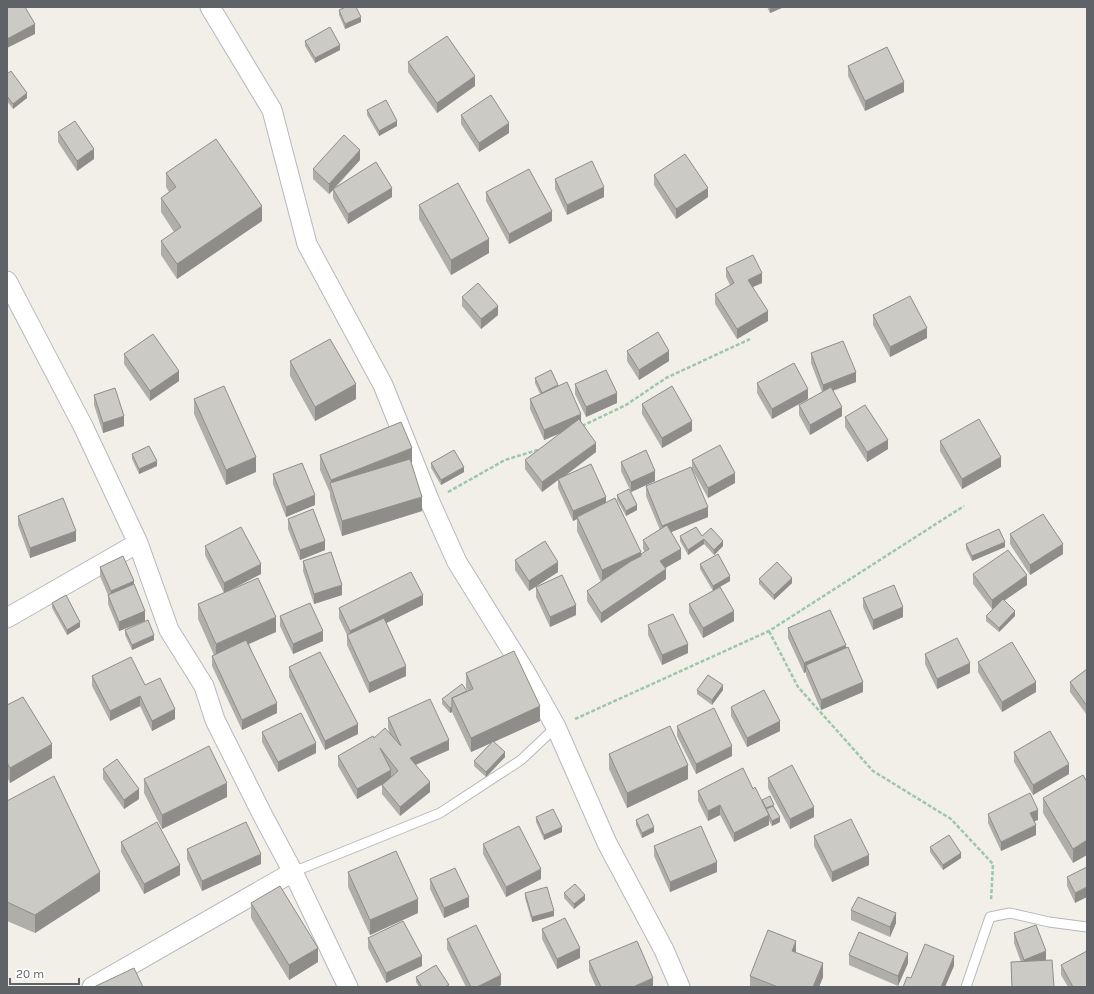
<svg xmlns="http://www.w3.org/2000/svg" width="1094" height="994" font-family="Karla,sans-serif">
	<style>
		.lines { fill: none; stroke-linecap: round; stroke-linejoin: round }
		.service-casing { stroke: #b5b8bc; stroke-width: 11 }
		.minor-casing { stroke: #b5b8bc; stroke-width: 21 }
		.path { stroke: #9cc7a9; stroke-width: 2.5; stroke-dasharray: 4 2; stroke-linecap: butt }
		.service { stroke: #fff; stroke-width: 9 }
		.minor { stroke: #fff; stroke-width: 19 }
		.wall { fill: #afaea9 }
		.shaded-wall { fill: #8f8d8a }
		.building { fill: #cccac5; stroke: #8f8d8a }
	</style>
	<rect width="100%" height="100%" fill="#f1efe8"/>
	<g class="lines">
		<g class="service-casing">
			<path id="service" d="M293 872 440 813 521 760 556 727
				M966 987 990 917 1010 913 1049 922 1087 927"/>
		</g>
		<g class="minor-casing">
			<path id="minor" d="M210 7 272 110 307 244 383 385 430 502 457 562 524 670 556 727 607 843 664 950 680 987
				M7 281 83 426 138 543 169 630 204 686 215 720 262 814 293 872 348 987
				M7 618 138 543
				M92 987 293 872"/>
		</g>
		<path class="path" d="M582 426 626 405 666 378 750 339
			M448 492 505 460 541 449
			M769 631 798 687 873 771 951 819 993 864 991 901
			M575 719 769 631 964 506"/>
		<use href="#service" class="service"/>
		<use href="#minor" class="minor"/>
	</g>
	<path class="wall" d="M767 7H784L770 13Z
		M339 10 361 22 345 29 339 15Z
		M305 41 340 50 315 63 305 46Z
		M408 62 475 86 437 113 408 72Z
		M848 66 904 92 865 111 848 76Z
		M7 74 27 98 13 109 7 101Z
		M367 110 397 126 379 136 367 115Z
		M461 115 509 133 479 152 461 124Z
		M58 132 94 159 77 171 58 142Z
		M360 160 336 187 392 197 348 224 333 198V190L329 194 313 179V169Z
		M166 173 262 221 177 279 161 255V241L174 232 161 212V198L169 192 166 187Z
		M654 175 708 197 676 219 654 185Z
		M555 179 604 197 567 215 555 189Z
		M486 192 552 221 509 244 486 201Z
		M419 205 489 253 451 275 419 219Z
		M726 268 762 283 753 287 768 321 737 339 715 304V294L730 285 726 277Z
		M462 297 498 315 481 329 462 306Z
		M873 315 927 338 890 357 873 325Z
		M627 351 669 361 639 380 627 361Z
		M811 353 856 382 833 391 842 416 810 435 799 415V405L822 392 811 363Z
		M124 354 179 381 150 401 124 364Z
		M290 361 356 399 315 421 290 376Z
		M535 378 558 386 581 422 596 452 565 476 606 503 641 554 645 552 643 549V540L660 530 646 496V486L708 517 671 532 681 559 665 568 666 579 601 623 587 601V591L601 582 577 531V519L573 521 558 488V480L542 492 525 469V460L561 433 544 440 530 409V399L540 394 535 383Z
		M757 383 808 399 772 419 757 393Z
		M575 384 617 403 586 417 575 394Z
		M94 395 124 426 103 433 94 405Z
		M194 399 256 472 226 485 194 414Z
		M642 404 692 431 662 448 642 414Z
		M845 417 888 449 867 462 845 427Z
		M940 441 1001 467 962 489 940 451Z
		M132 454 157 466 139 474 132 459Z
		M320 455 411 462 422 511 342 536 330 497V493L320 470Z
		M692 460 735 483 708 498 692 469Z
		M621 462 655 481 631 492 621 471Z
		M431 463 464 472 441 485 431 468Z
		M273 474 315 505 286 517 273 484Z
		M617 495 637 510 626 516 617 500Z
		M18 516 76 541 30 558 18 525Z
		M288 519 325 550 300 560 288 529Z
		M1010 534 1063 554 1030 575 1010 544Z
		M680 536H702L723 546 714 555 704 544 688 555 680 541Z
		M966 544 1005 547 972 561 966 549Z
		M205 546 261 574 224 593 205 555Z
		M515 560 558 572 529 591 515 570Z
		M303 561 342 595 314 604 303 571Z
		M700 564 730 581 714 590 734 621 703 638 689 613V604L713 591 700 569Z
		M100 567 134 584 145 621 119 631 108 604V595L100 576Z
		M973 574 1027 585 1004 600 1015 616 999 632 986 621V616L994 608 992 609 973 584Z
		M759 579 792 583 774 600 759 584Z
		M536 587 576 615 550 627 536 597Z
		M863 598 903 617 873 630 863 607Z
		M52 603 80 627 67 635 52 608Z
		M198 604 276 632 249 644 277 713 242 730 212 666V656L214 655 198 619Z
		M423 605 386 623 406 676 369 693 347 645V635L339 618V608Z
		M280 616 323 641 293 654 280 626Z
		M648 625 688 653 662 665 648 635Z
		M788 628 846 648 863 692 821 710 806 675V672L804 673 788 638Z
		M125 630 154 640 132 650 125 635Z
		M925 654 970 673 937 689 925 664Z
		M978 662 1036 692 1002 712 978 672Z
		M289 667 358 734 325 750 289 677Z
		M1087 669V715L1070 692V682Z
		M466 673 540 721 494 742 505 757 486 777 474 766V761L491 743 471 752 452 712 450 713 442 704V699L468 691 466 688Z
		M92 676 145 685 175 719 152 731 140 706 110 721 92 686Z
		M697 690H723L712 705 697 694Z
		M7 705 52 758 10 783 7 777Z
		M731 707 780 731 747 747 731 716Z
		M388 718 449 750 416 765 430 792 400 816 382 794V785L357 799 338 766V756L374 738 390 734 388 728Z
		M677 726 732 756 696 774 677 736Z
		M262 732 316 753 278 772 262 742Z
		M1014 752 1069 774 1033 795 1014 762Z
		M609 754 688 779 627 808 609 769Z
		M103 769 139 799 124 809 103 779Z
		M1083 775 1073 863 1043 813V798Z
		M768 778 814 817 790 829 768 788Z
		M144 779 227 797 162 829 144 793Z
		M698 791 762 801 774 807 780 822 772 826 769 821V825L734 842 720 815 708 821 698 801Z
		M7 801 100 891 35 933 7 921Z
		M988 814 1038 820 1034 821 1036 835 1001 851 988 823Z
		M536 817 562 832 544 840 536 822Z
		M636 820 654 832 642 838 636 825Z
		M814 836 869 865 832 882 814 846Z
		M121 842 180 875 144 894 121 852Z
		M483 844 541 879 506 897 483 854Z
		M654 846 717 872 670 892 654 856Z
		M930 847 961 858 943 870 930 852Z
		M187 849 261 864 202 891 187 859Z
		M1087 867 1075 903 1067 886V877Z
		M348 872 418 913 370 935 348 887Z
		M430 879 469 907 444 918 430 889Z
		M525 893 554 916 532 922 525 898Z
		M564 893 585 900 574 909 564 898Z
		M251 903 318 962 289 980 251 918Z
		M851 910 896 923 890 937 851 920Z
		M542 929 580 958 557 969 542 939Z
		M1014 933 1046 961 1054 987H1012L1011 962H1021L1014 943Z
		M368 938 422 966 386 983 368 948Z
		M447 939 501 985 497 987H466L447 949Z
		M796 953 823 977 819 987H750V976Z
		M849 955 908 963 898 986 849 965Z
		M589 961 653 987H596L589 971Z
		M1061 965 1087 987H1068L1061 975Z
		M416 977 449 987H419L416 982Z"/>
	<path class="shaded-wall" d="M770 7H784L770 13Z
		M361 17V22L345 29V24Z
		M35 24V34L7 48V39Z
		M340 45V50L315 63V58Z
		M475 76V86L437 113V103Z
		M904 82V92L865 111V101Z
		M27 93V98L13 109V104Z
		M397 121V126L379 136V131Z
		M509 123V133L479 152V143Z
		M94 149V159L77 171V161Z
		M360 150V160L333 189V190L329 194V184Z
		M604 187V197L567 215V205Z
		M392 188V197L348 224V214Z
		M708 188V197L676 219V209Z
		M262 206V221L177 279V264Z
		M552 211V221L509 244V234Z
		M489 239V253L451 275V260Z
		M762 273V283L748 289V280Z
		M498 306V315L481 329V319Z
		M768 311V321L737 339V329Z
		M927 328V338L890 357V347Z
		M669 351V361L639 380V370Z
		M179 371V381L150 401V391Z
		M856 372V382L823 394V385Z
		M356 384V399L315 421V407Z
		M808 389V399L772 419V409Z
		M617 393V403L586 417V407Z
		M842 407V416L810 435V425Z
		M581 414V424L544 440V430Z
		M124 416V426L103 433V423Z
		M692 421V431L662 448V438Z
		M888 440V449L867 462V452Z
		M596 443V452L559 480 558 479V480L542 492V482Z
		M412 448V462L331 485V480Z
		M256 457V472L226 485V470Z
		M1001 457V467L962 489V479Z
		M157 461V466L139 474V469Z
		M464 467V472L441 485V480Z
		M655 471V481L631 492V482Z
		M735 473V483L708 498V488Z
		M315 495V505L286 517V507Z
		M422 497V511L342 536V521Z
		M606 497V506L577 517V519L573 521V511Z
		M637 505V510L626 516V511Z
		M708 507V517L662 536V526Z
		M76 531V541L30 558V548Z
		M704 539V544L688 555V550Z
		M325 541V550L300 560V550Z
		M723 541V546L714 555V550Z
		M1005 542V547L972 561V556Z
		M1063 544V554L1030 575V565Z
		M681 549V559L660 571V561Z
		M641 552V566L602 585V570Z
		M558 562V572L529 591V581Z
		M261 564V574L224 593V583Z
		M666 569V579L601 623V613Z
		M1027 575V585L992 609V600Z
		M730 576V581L713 591V586Z
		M792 578V583L774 600V595Z
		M134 581V590L111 601V591Z
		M342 585V595L314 604V594Z
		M423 595V605L350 641V631Z
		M576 605V615L550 627V617Z
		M903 607V617L873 630V620Z
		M145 611V621L119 631V622Z
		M734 611V621L703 638V628Z
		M1015 611V616L999 632V628Z
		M276 617V632L216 658V644Z
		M80 622V627L67 635V630Z
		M323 631V641L293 654V644Z
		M154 635V640L132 650V645Z
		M688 644V653L662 665V655Z
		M846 645V655L806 665V672L804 673V663Z
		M970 663V673L937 689V679Z
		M406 666V676L369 693V683Z
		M863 682V692L821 710V700Z
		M1036 682V692L1002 712V702Z
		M723 685V690L712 705V700Z
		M140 696V706L110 721V711Z
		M277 703V713L242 730V720Z
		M540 706V721L471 752V738Z
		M452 707V712L450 713V708Z
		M175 709V719L152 731V721Z
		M780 721V731L747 747V738Z
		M358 724V734L325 750V741Z
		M449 740V750L410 767V758Z
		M316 743V753L278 772V762Z
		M52 744V758L10 783V768Z
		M732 746V756L696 774V764Z
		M505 752V757L486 777V772Z
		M1069 764V774L1033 795V785Z
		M688 765V779L627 808V793Z
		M391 770V779L357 799V789Z
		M430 782V792L400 816V807Z
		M227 783V797L162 829V815Z
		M139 789V799L124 809V800Z
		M720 805V815L708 821V811Z
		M814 807V817L790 829V819Z
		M1038 810V820L1030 823V813Z
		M769 815V825L734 842V833Z
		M780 817V822L772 826V821Z
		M1036 825V835L1001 851V842Z
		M562 827V832L544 840V835Z
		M654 827V832L642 838V833Z
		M1087 840V855L1073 863V849Z
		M961 853V858L943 870V865Z
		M261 854V864L202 891V881Z
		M869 855V865L832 882V872Z
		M717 862V872L670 892V882Z
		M180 865V875L144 894V884Z
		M541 869V879L506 897V887Z
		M100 872V891L35 933V915Z
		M1087 887V897L1075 903V893Z
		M585 895V900L574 909V904Z
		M469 897V907L444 918V908Z
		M418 899V913L370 935V920Z
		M554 911V916L532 922V917Z
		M896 913V923L890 937V927Z
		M796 941V955L792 951Z
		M318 948V962L289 980V965Z
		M580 948V958L557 969V959Z
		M1046 951V961L1024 970V960Z
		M908 953V963L898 986V976Z
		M422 956V966L386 983V973Z
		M954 956V966L945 987H941Z
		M823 963V977L819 987H813Z
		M501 975V985L497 987H477Z
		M653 978V987H633Z"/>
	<path class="building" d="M7 7H25L35 24 7 39Z
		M346 7H356L361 17 345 24 339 10Z
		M330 27 340 45 315 58 305 41Z
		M447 36 475 76 437 103 408 62Z
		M887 47 904 82 865 101 848 66Z
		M11 71 27 93 13 104 7 96V74Z
		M491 95 509 123 479 143 461 115Z
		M386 100 397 121 379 131 367 110Z
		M75 121 94 149 77 161 58 132Z
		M344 135 360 150 329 184 313 169Z
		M216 139 262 206 177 264 161 241 181 227 161 198 176 187 166 173Z
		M685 154 708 188 676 209 654 175Z
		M592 161 604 187 567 205 555 179Z
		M376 162 392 188 348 214 333 189Z
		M529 169 552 211 509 234 486 192Z
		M458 183 489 239 451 260 419 205Z
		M753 255 762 273 748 280 768 311 737 329 715 294 734 283 726 268Z
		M478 283 498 306 481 319 462 297Z
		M910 296 927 328 890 347 873 315Z
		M658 332 669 351 639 370 627 351Z
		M153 334 179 371 150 391 124 354Z
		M330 339 356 384 315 407 290 361Z
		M843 341 856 372 823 385 811 353Z
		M794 363 808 389 772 409 757 383Z
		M551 370 558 385 542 393 535 378Z
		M606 370 617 393 586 407 575 384Z
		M567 382 581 414 544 430 530 399Z
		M224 386 256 457 226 470 194 399Z
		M672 386 692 421 662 438 642 404Z
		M831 387 842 407 810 425 799 405Z
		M115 388 124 416 103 423 94 395Z
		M865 405 888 440 867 452 845 417Z
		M579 419 596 443 542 482 525 460Z
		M979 419 1001 457 962 479 940 441Z
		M401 422 412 448 331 480 320 455Z
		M720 445 735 473 708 488 692 460Z
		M149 446 157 461 139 469 132 454Z
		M454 450 464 467 441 480 431 463Z
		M646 450 655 471 631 482 621 462Z
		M410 459 422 497 342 521 330 483Z
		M302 463 315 495 286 507 273 474Z
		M591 464 606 497 573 511 558 479Z
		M691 467 708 507 662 526 646 486Z
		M629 489 637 505 626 511 617 495Z
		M63 498 76 531 30 548 18 516Z
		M615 498 641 552 602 570 577 517Z
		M313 509 325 541 300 550 288 519Z
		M1043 514 1063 544 1030 565 1010 534Z
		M667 525 681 549 660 561 666 569 601 613 587 591 631 561 641 556V554L649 549 643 540Z
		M241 527 261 564 224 583 205 546Z
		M696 527 702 536 711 528 723 541 714 550 704 539 688 550 680 536Z
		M999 529 1005 542 972 556 966 544Z
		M545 541 558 562 529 581 515 560Z
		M1008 550 1027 575 992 600 973 574Z
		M331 552 342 585 314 594 303 561Z
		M718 554 730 576 713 586 700 564Z
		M123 556 134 581 111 591 100 567Z
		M777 562 792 578 774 595 759 579Z
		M411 572 423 595 350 631 339 608Z
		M562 575 576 605 550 617 536 587Z
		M258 578 276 617 216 644 198 604Z
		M134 584 145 611 119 622 108 595Z
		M894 585 903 607 873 620 863 598Z
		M720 587 734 611 703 628 689 604Z
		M66 595 80 622 67 630 52 603Z
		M1003 599 1015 611 999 628 986 616Z
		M310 603 323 631 293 644 280 616Z
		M830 610 846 645 804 663 788 628Z
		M673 614 688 644 662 655 648 625Z
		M384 618 406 666 369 683 347 635Z
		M148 620 154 635 132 645 125 630Z
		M957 638 970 663 937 679 925 654Z
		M246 640 277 703 242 720 212 656Z
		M1012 642 1036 682 1002 702 978 662Z
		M848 647 863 682 821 700 806 665Z
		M514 651 540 706 471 738 452 698 473 689 466 673Z
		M320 652 358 724 325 741 289 667Z
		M131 657 145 685 160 678 175 709 152 721 140 696 110 711 92 676Z
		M1087 669V706L1070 682Z
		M708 675 723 685 712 700 697 690Z
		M462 684 467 691 452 698V707L450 708 442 699Z
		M764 690 780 721 747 738 731 707Z
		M23 697 52 744 10 768 7 763V705Z
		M430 699 449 740 410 758 430 782 400 807 382 785 398 771 380 748 391 770 357 789 338 756 373 736 374 738 385 728 401 746 388 718Z
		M714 708 732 746 696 764 677 726Z
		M301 713 316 743 278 762 262 732Z
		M670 726 688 765 627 793 609 754Z
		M1050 731 1069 764 1033 785 1014 752Z
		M493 741 505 752 486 772 474 761Z
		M209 746 227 783 162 815 144 779Z
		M117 759 139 789 124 800 103 769Z
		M792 765 814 807 790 819 768 778Z
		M743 768 753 789 755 787 769 815 734 833 720 805 708 811 698 791Z
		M1083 775 1087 782V840L1073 849 1043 798Z
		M54 776 100 872 35 915 7 902V801Z
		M1030 793 1038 810 1030 813 1036 825 1001 842 988 814Z
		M770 796 774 805 766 808 762 800Z
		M773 806 780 817 772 821 766 809Z
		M553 809 562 827 544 835 536 817Z
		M648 814 654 827 642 833 636 820Z
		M851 819 869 855 832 872 814 836Z
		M157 822 180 865 144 884 121 842Z
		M246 822 261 854 202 881 187 849Z
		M519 826 541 869 506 887 483 844Z
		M701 826 717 862 670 882 654 846Z
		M949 835 961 853 943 865 930 847Z
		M396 851 418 899 370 920 348 872Z
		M1087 867V887L1075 893 1067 877Z
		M455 868 469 897 444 908 430 879Z
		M575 884 585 895 574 904 564 893Z
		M280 886 318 948 289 965 251 903Z
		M547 887 554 911 532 917 525 893Z
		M858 897 896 913 890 927 851 910Z
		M565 918 580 948 557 959 542 929Z
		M403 921 422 956 386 973 368 938Z
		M476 925 501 975 477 987H471L447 939Z
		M1036 925 1046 951 1024 960 1014 933Z
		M768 930 796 941 792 951 823 963 813 987H778L750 976Z
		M859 932 908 953 898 976 849 955Z
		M637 941 653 978 633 987H601L589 961Z
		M925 944 954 956 941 987H903L907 977 911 978Z
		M1087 951V987H1073L1061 965Z
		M1052 960 1054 987H1012L1011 962Z
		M436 965 449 985 445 987H422L416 977Z
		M134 968 143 987H94Z"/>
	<rect width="1094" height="994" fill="none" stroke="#5f6368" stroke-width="16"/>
	<path d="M10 978v6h69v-6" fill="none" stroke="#5f6368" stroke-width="2"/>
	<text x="16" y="978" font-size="12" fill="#5f6368" stroke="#ffffff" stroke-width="3" paint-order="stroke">20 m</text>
</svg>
